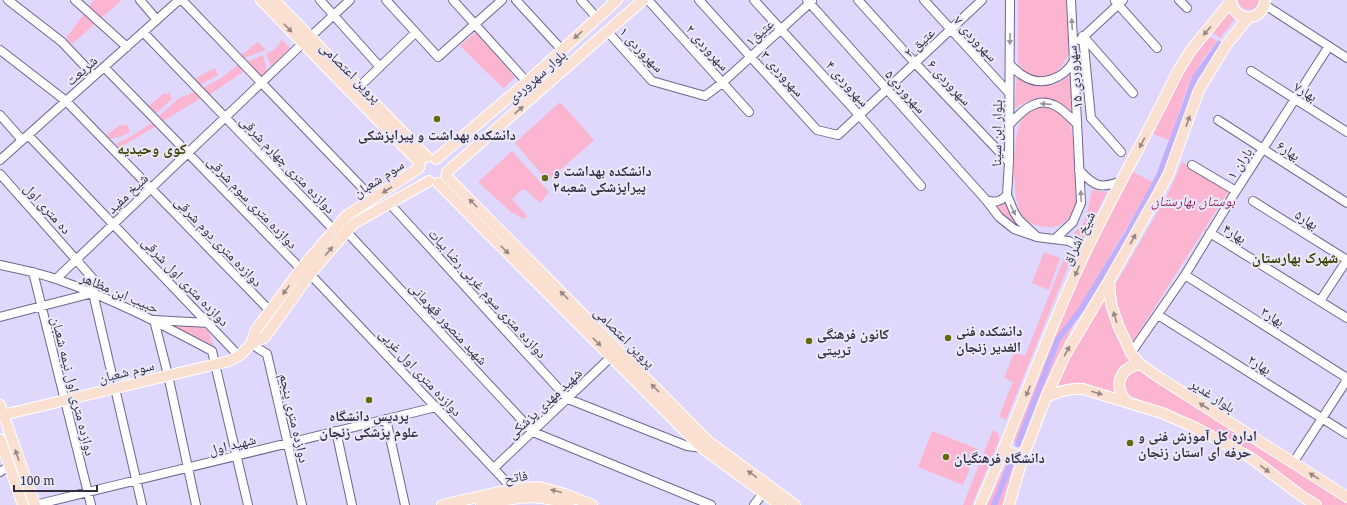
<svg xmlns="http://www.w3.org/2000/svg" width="1347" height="505" font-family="'Noto Serif','Noto Naskh Arabic',serif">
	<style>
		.green { fill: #fbb5d0 }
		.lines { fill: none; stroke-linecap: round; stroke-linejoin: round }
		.canal { stroke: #c0affb; stroke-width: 6 }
		.minor-casing { stroke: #6f668d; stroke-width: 10 }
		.major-casing { stroke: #fff; stroke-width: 12 }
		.minor { stroke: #fff; stroke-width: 8 }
		.major { stroke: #fae0d0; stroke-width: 10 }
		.oneway { fill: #9896a0 }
		.oneway2 { fill: #968788 }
		.poi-dot { fill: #626a0d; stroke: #ebe8fa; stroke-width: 1.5 }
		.labels { text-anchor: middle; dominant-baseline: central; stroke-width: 4; stroke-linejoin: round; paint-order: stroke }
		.street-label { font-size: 14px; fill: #322e40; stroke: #ebe8fa }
		.poi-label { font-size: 14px; font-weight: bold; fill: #322e40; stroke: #ebe8fa; text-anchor: start }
		.park-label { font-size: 14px; font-style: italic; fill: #8a2a59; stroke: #ebe8fa }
		.neighbourhood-label { font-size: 15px; font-weight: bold; fill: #3a3f00; stroke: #ebe8fa }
	</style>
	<rect width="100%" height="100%" fill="#dfd8fc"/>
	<path class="green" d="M94 0H122L72 44 66 38Z
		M1018 0H1066L1069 54 1061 67 1054 74 1044 78 1024 72 1018 63Z
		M1238 0H1259C1257 13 1241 13 1238 0Z
		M1229 13 1235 17 1234 20 1220 38 1212 32Z
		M476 32 515 77 504 88H503L460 46Z
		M1210 37 1217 41 1203 59 1188 86 1169 140 1153 134 1184 72 1191 60Z
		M282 40 290 48 271 67 266 54 275 49Z
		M258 42 266 50 244 58 240 56Z
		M263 55 267 71 261 77 247 62Z
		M238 65 243 72 209 95 203 88 221 78Z
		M215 68 218 75 200 85 194 79Z
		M1017 72C1035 90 1051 91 1071 74L1073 112C1051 96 1039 93 1015 108Z
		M169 92 172 99 156 113 149 106 164 93 166 95Z
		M195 92 200 99 163 121 159 116 179 98Z
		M560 102 594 140 548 181 515 143Z
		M1046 106C1052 107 1060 109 1065 115 1074 126 1074 150 1075 165 1076 176 1081 186 1079 198 1077 211 1064 228 1050 227 1041 227 1027 224 1022 216 1011 197 1010 130 1026 113 1031 108 1038 107 1046 106Z
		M152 123 156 126 119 148 116 144 128 138Z
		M121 124 123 126 127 124 130 132 122 136 110 139 106 136Z
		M512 151 549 192 540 203 526 190 522 189 512 199 527 216 524 219 511 212 478 182Z
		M1182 162 1228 192 1132 343 1119 316 1115 285 1168 194Z
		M1131 171 1153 182 1090 290 1064 344 1020 443 1013 441C1038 375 1064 309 1094 244 1106 220 1119 196 1131 171Z
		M1092 190 1107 192 1083 240 1073 234C1075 231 1079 228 1082 225 1089 214 1089 201 1092 190Z
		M1007 201 1023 227 1011 223 993 205 1003 204Z
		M1044 252 1060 258 1049 290 1032 283Z
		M1066 253 1071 256V259L1006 420 999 416 1013 382 1004 378 1014 353 1025 356Z
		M1103 295 1116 335 1131 361 1120 366C1114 378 1111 382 1116 395L1094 387 1072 383 1052 387Z
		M170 324 200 327 208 330 214 346Z
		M1136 368 1141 369 1347 503V505H1322L1233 443 1185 420 1127 394 1124 391 1122 378Z
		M993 430C998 433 1000 435 999 440L972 505H963Z
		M932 431 978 449 963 485 918 467Z
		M1007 462 1014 463V465L1002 505H987Z"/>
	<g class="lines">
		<path class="canal" d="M1018 444 1058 339 1080 311 1129 231 1159 176 1195 78 1219 44
			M994 505 1011 463"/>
		<g class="minor-casing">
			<path id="minor" d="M8 0 62 42 94 76
				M75 0 127 47
				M140 0 157 20
				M182 0 373 199
				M320 0 380 67
				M386 0 438 57 502 0
				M453 0 527 82
				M516 0 562 50
				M581 0 597 18
				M648 0 749 112
				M699 0 817 130 838 135 982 0
				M754 0 859 115 921 186
				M807 0 986 200 999 217 1014 229 1037 237
				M858 0 915 63 1009 162
				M924 0 1009 93
				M1010 0 1009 162 1007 195 1014 212 1019 220 1037 237 1069 241 1078 246 1083 256
				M1179 0 1187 8
				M1115 1 1157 48
				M1265 5 1347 58
				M143 32 333 229
				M608 32 652 81 705 96 722 83 812 1
				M1083 36 1091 118 1121 152
				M1083 36 1133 93
				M310 37 350 0
				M1080 40 1123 0
				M0 50 66 101 270 311
				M1010 65C1014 68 1018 73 1022 75 1041 88 1063 79 1074 61
				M104 67 301 269
				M1251 71 1347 132
				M359 87 415 33
				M0 115 22 140
				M1218 120 1347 203
				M1009 125C1016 118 1022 110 1031 106 1050 95 1065 112 1077 124
				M28 135 239 356
				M0 160 179 0
				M1192 165 1236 191
				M1079 170C1095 187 1100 189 1122 181
				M0 174 95 281 93 293 142 505
				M986 200C995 203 1000 202 1007 195
				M1253 201 1347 260 1320 301
				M390 204 568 399 687 446 702 448
				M346 231 533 432 711 505
				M1210 233 1347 318
				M1055 239 1073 222 1081 203 1071 0
				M0 265C19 269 38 273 56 279 111 298 161 324 212 351L248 505
				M33 272 91 505
				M310 274 513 489
				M1185 275 1347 378
				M56 279 303 43
				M1158 315 1347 434
				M0 317 93 293
				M251 344 267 354 302 505
				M1131 353 1185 275 1236 191 1329 46
				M386 419 405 505
				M336 431 352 505
				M1293 463 1347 380
				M494 468 612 356
				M0 472 9 466
				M35 505 436 407
				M196 505 168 375 154 320 208 323
				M754 505 763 493"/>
		</g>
		<g class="major-casing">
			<path id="major" d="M261 0 420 163
				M274 0 427 157
				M1231 0C1233 23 1264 23 1265 0
				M436 159 527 82 617 0
				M447 172 643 0
				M446 176 708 441 795 505
				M438 183 702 448 780 505
				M1109 281 1111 304 1118 325 1131 353 1140 364 1160 378 1347 497
				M251 344 256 330 301 269 346 216 419 168
				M1046 397C1059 392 1069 388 1083 389L1162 413 1196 428 1251 458 1300 495 1316 505
				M1126 401C1113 385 1120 368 1140 364
				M0 405 35 505
				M3 415 229 361 239 356 251 344 265 337 310 274 353 224 429 181
				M0 439 23 505
				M1004 450 1023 457
				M442 505 513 489 539 487 565 494 592 505
				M481 505C513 498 538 492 569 505
				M980 505C1016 423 1045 338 1083 257 1113 194 1148 133 1178 71L1191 50 1231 1
				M1009 505 1023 457 1046 397 1065 355 1109 281 1158 194 1169 173 1199 90 1227 44 1248 18"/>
		</g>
		<use href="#minor" class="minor"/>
		<use href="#major" class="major"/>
	</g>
	<defs><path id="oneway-solid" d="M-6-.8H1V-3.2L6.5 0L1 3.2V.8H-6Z"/></defs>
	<g class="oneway">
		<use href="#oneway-solid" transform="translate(1072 24) rotate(-93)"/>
		<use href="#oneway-solid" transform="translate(1010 39) rotate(91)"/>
		<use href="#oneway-solid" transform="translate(1046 104) rotate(-175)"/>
		<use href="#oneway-solid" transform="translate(1081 196) rotate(-93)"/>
		<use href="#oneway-solid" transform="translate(1013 210) rotate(64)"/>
	</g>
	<g class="oneway2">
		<use href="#oneway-solid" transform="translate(288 28) rotate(46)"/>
		<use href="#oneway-solid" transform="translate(1207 31) rotate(131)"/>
		<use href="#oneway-solid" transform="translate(578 35) rotate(138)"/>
		<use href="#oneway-solid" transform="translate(519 110) rotate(-41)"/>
		<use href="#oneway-solid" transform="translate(1188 121) rotate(-70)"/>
		<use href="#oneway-solid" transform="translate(1142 143) rotate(117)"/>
		<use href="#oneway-solid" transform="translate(387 190) rotate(147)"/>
		<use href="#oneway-solid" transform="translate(473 203) rotate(-135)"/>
		<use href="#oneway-solid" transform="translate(1133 239) rotate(-61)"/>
		<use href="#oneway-solid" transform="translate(505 250) rotate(45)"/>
		<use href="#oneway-solid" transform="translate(329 251) rotate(-50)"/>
		<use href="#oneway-solid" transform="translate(1077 271) rotate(113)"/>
		<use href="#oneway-solid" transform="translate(286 290) rotate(126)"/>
		<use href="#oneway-solid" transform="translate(564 295) rotate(-135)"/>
		<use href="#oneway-solid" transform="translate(1115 317) rotate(-107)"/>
		<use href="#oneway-solid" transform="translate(597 342) rotate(45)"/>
		<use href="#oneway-solid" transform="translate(1067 351) rotate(-61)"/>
		<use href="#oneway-solid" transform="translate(655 388) rotate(-135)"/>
		<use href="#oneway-solid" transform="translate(1028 391) rotate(112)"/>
		<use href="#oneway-solid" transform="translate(1097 393) rotate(16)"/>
		<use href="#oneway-solid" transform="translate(1204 406) rotate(-147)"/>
		<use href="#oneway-solid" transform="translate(17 455) rotate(-109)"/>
		<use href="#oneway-solid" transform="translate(1265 469) rotate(37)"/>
		<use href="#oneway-solid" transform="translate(752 474) rotate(-144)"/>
		<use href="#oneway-solid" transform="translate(1314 476) rotate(-148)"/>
		<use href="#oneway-solid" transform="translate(556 491) rotate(-166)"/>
	</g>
	<g class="poi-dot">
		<circle cx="437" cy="119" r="4"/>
		<circle cx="545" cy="178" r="4"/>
		<circle cx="948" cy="338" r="4"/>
		<circle cx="809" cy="341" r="4"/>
		<circle cx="369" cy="400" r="4"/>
		<circle cx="1130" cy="443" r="4"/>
		<circle cx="946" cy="457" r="4"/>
	</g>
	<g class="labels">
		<g class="street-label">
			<text transform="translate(759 32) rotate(-42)">عتیق۱</text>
			<text transform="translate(976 38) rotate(47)">سهروردی ۷</text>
			<text transform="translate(919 42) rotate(-43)">عتیق ۲</text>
			<text transform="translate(708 47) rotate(48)">سهروردی ۲</text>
			<text transform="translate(642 49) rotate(46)">سهروردی ۱</text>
			<text transform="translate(81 70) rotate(-42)">شریعت</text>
			<text transform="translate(351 72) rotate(45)">پروین اعتصامی</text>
			<text transform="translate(783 73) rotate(48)">سهروردی ۳</text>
			<text transform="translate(536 76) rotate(-41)">بلوار سهروردی</text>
			<text transform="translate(1074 77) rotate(-96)">سهروردی ۱۵</text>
			<text transform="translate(950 82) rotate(47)">سهروردی ۶</text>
			<text transform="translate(848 83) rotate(48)">سهروردی ۴</text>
			<text transform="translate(906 91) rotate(48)">سهروردی۵</text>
			<text transform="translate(1306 91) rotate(32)">بهار۷</text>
			<text transform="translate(996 133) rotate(-89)">بلوار ابن سینا</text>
			<text transform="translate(1289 150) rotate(33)">بهار۶</text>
			<text transform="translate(1239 163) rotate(-57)">باران ۱</text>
			<text transform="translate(288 164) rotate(46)">دوازده متری چهارم شرقی</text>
			<text transform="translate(378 178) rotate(-33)">سوم شعبان</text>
			<text transform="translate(127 193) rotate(-44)">شیخ مفید</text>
			<text transform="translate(253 202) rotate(46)">دوازده متری سوم شرقی</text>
			<text transform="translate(48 208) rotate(48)">ده متری اول</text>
			<text transform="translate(1307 219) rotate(32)">بهار۵</text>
			<text transform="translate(1235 233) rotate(32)">بهار۴</text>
			<text transform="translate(1078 238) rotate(-64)">شیخ اشراق</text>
			<text transform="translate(219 241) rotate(46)">دوازده متری دوم شرقی</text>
			<text transform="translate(186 281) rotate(46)">دوازده متری اول شرقی</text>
			<text transform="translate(120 292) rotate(23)">حبیب ابن مظاهر</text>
			<text transform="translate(488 293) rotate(48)">دوازده متری سوم غربی رضا بیات</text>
			<text transform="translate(1273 316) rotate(32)">بهار۳</text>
			<text transform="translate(449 323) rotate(47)">شهید منصور قهرمانی</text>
			<text transform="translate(625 337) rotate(45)">پروین اعتصامی</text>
			<text transform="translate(1260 364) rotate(32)">بهار۲</text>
			<text transform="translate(126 371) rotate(-14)">سوم شعبان</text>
			<text transform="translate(421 372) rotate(47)">دوازده متری اول غربی</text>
			<text transform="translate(74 386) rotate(76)">دوازده متری اول نیمه شعبان</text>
			<text transform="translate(1213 395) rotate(33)">بلوار غدیر</text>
			<text transform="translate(544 403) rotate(-43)">شهید مهدی پزشکی</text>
			<text transform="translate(295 418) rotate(77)">دوازده متری پنجم</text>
			<text transform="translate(232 444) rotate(-14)">شهید اول</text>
			<text transform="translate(516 476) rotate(-7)">فاتح</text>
		</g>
		<g class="poi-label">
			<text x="437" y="134" text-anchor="middle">دانشکده بهداشت و پیراپزشکی</text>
			<text x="553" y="170">دانشکده بهداشت و<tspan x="553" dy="16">پیراپزشکى شعبه۲</tspan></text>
			<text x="956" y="330">دانشکده فنی<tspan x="956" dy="16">الغدیر زنجان</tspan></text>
			<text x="817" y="333">کانون فرهنگی<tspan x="817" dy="16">تربیتی</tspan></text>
			<text x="369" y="415" text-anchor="middle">پردیس دانشگاه<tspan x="369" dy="16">علوم پزشکى زنجان</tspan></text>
			<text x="1138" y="435">اداره کل آموزش فنی و<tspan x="1138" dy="16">حرفه ای استان زنجان</tspan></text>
			<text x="954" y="457">دانشگاه فرهنگیان</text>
		</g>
		<g class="park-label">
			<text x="1193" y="200">بوستان بهارستان</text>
		</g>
		<g class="neighbourhood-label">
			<text x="152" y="148">کوی وحیدیه</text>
			<text x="1295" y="257">شهرک بهارستان</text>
		</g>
	</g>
	<path d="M14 485v6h83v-6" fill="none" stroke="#322e40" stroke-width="2"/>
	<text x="20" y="485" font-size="12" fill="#322e40" stroke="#ebe8fa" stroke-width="3" paint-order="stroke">100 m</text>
</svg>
